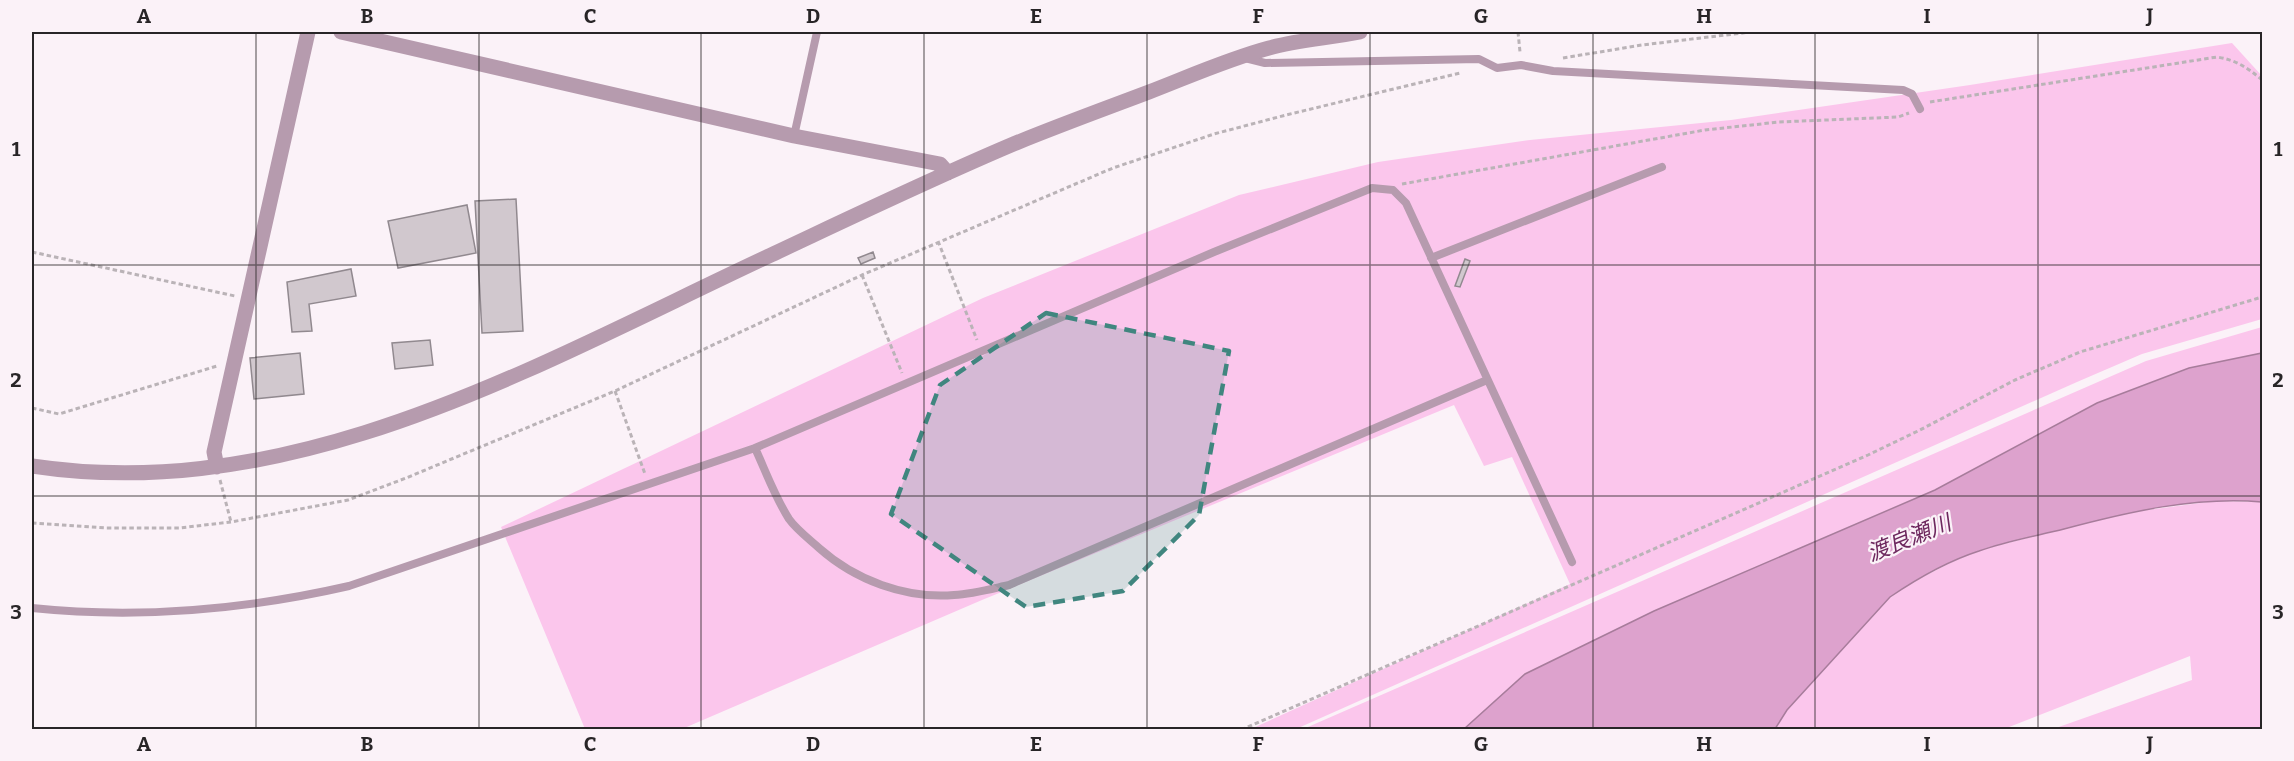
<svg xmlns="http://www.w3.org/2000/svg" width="2294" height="761" font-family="Bitter,'Noto Sans JP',serif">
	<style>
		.green { fill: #fbc6ec }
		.water { fill: #dda2cd; stroke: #a77c9b; stroke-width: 1.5 }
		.building { fill: #d1c8ce; stroke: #91898f; stroke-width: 1.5 }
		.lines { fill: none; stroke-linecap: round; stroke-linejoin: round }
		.path { stroke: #bab3b7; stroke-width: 3; stroke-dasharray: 4.5 3; stroke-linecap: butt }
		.service { stroke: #b69bae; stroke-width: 8 }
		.minor { stroke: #b69bae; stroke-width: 15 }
		.marked { fill: #40867f; fill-opacity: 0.2; stroke: #40867f; stroke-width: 4.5; stroke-dasharray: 12 8; stroke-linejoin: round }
		.grid { fill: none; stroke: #282527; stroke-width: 1.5; stroke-opacity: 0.55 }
		.labels { text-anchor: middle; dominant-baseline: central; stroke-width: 4.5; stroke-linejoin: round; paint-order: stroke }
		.water-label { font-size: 22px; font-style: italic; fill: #6d285e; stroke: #fbf2f8 }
		.neatline { fill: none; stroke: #282527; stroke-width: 2 }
		.grid-label { font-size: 20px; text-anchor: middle; font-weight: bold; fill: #282527 }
	</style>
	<rect width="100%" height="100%" fill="#fbf2f8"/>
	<path class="green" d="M2232 43 2262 76V319L2142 354 2077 382 1296 729H1251L1570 584 1512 457 1484 466 1454 405 982 600 682 729H585L501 527 983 298 1239 195 1378 162 1530 140 1731 120 1970 85Z
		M2262 327V353L2189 368 2097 403 1935 490 1654 611 1525 674 1464 729 1301 730 2146 361Z
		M2215 501 2262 502V729H2053L2192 680 2190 656 2004 729 1775 730 1787 710 1817 676 1890 597 1909 584 1952 562 1980 550 2125 513Z"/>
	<path class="water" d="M2262 353V502C2196 496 2128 512 2064 529 2036 536 2007 541 1979 551 1948 561 1918 578 1890 597L1787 710 1775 729H1464L1525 674 1654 611 1935 490 2097 403 2189 368Z"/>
	<path class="building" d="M516 199 523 331 482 333 475 201Z
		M467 205 476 253 398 268 388 221Z
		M873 252 875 258 861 264 858 258Z
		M1465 259 1470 261 1460 287 1455 286Z
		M351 269 356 296 309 304 312 331 292 332 287 282Z
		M430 340 433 365 395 369 392 343Z
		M300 353 304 394 254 399 250 358Z"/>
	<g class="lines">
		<path class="path" d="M1518 32 1520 52
			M1563 58 1642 45 1751 32
			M1930 102 2217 57C2236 60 2248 68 2262 80
			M1402 184 1705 130 1779 122 1898 117 1909 113
			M938 241 977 340
			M32 252 235 296
			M862 275 902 373
			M615 391 645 474
			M32 408 59 414 217 366
			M220 480 231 522
			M32 523 106 528H179L231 522 348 500 406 478 615 391 862 275 1113 168 1214 134 1286 115 1460 73
			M1241 730 1868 455 1920 430 2015 380 2080 352 2262 297"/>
		<path class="service" d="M1245 58 1265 63 1479 59 1497 68 1521 65 1553 71 1903 90 1912 94 1920 109
			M794 136 817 32
			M1431 258 1662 167
			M755 448C766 472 775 497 789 519 796 529 809 539 819 548 855 580 905 599 954 595 973 594 991 589 1009 585L1487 380
			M32 608C138 619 244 610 349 586L755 448 1214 252 1372 188 1393 190 1406 203 1572 562"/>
		<path class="minor" d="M341 32 794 136 940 164 948 173
			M32 466C298 506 539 363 771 255 852 217 933 178 1016 143 1060 125 1104 109 1149 92 1188 77 1228 59 1269 48 1298 40 1330 38 1360 32
			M217 467 214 452 308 32"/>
	</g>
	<path class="marked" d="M1046 313 1229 351 1199 515 1123 591 1026 607 891 514 940 385Z"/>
	<path class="grid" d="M256 32V730M479 32V730M701 32V730M924 32V730M1147 32V730M1370 32V730M1593 32V730M1815 32V730M2038 32V730M32 265H2262M32 496H2262"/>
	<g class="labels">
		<g class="water-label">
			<text transform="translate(1909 538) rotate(-22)">渡良瀬川</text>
		</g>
	</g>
	<rect width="2294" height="761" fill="none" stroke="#fbf2f8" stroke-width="66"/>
	<rect x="33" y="33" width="2228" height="695" class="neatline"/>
	<g class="grid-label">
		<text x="144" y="23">A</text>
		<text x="367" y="23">B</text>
		<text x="590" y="23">C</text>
		<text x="813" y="23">D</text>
		<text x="1036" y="23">E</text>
		<text x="1258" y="23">F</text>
		<text x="1481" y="23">G</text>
		<text x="1704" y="23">H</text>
		<text x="1927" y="23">I</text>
		<text x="2150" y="23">J</text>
		<text x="16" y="156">1</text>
		<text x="2278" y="156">1</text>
		<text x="16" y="387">2</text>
		<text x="2278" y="387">2</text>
		<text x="16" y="619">3</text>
		<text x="2278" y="619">3</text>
		<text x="144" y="751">A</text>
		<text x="367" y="751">B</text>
		<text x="590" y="751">C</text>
		<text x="813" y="751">D</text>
		<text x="1036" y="751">E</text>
		<text x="1258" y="751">F</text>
		<text x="1481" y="751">G</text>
		<text x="1704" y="751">H</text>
		<text x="1927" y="751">I</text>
		<text x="2150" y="751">J</text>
	</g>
</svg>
